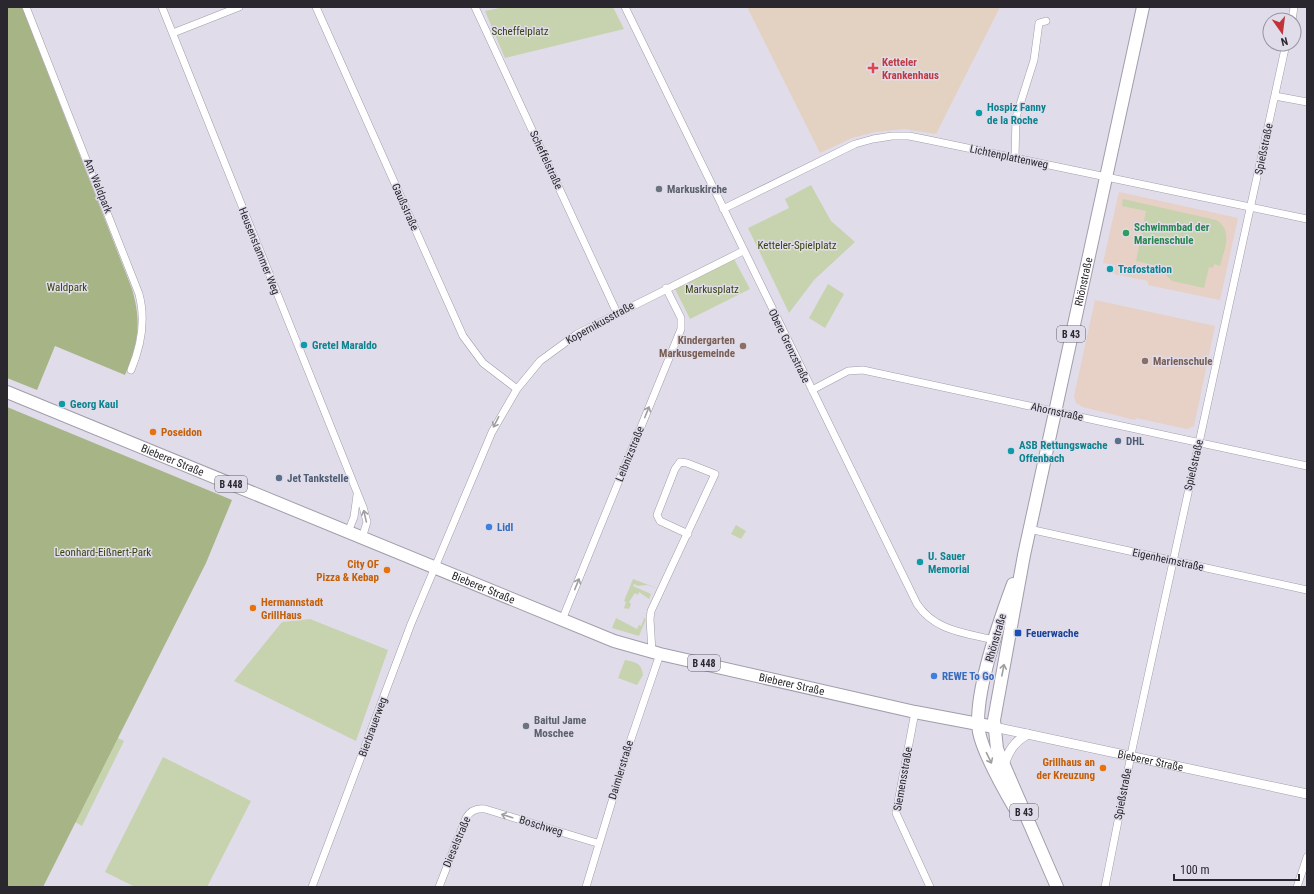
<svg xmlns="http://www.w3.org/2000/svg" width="1314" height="894" font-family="'Roboto Condensed',sans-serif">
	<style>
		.education { fill: #e7d0c5 }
		.medical { fill: #e3d2c1 }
		.green { fill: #c7d3ae }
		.forest { fill: #a6b486 }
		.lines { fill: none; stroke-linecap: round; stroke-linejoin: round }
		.minor-casing { stroke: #a19daa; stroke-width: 8 }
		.tertiary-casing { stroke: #a19daa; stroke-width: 10 }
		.primary-casing { stroke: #a19daa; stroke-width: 14 }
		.minor { stroke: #fff; stroke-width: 7 }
		.tertiary { stroke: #fff; stroke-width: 9 }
		.primary { stroke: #fff; stroke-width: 12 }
		.oneway { stroke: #9f9ea1 }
		.health-dot { fill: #e0444e; stroke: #e0dcea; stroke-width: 1.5 }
		.culture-dot { fill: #0f9aa8; stroke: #e0dcea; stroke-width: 1.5 }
		.worship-dot { fill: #6b7280; stroke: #e0dcea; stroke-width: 1.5 }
		.leisure-dot { fill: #2e9e5b; stroke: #e0dcea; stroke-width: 1.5 }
		.education-dot { fill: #8d6e63; stroke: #e0dcea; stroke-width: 1.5 }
		.food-dot { fill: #e8710a; stroke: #e0dcea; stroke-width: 1.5 }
		.service-dot { fill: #5c6f8a; stroke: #e0dcea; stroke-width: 1.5 }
		.shop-dot { fill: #3f7fe0; stroke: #e0dcea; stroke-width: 1.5 }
		.transit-dot { fill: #1a4fb4; stroke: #e0dcea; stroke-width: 1.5 }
		.labels { text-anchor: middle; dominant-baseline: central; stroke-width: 3; stroke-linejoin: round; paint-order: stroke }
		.shield { fill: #e0dcea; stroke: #615e66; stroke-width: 1 }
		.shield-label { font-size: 10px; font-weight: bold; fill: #2a282e }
		.park-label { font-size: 11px; fill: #37430d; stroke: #e0dcea }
		.health-label { font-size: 11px; font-weight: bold; fill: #be3a42; stroke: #e0dcea; text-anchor: start }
		.culture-label { font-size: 11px; font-weight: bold; fill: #0d838f; stroke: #e0dcea; text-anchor: start }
		.street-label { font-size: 11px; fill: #2a282e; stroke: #e0dcea }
		.worship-label { font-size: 11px; font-weight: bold; fill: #5b616d; stroke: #e0dcea; text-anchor: start }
		.leisure-label { font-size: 11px; font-weight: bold; fill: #27864d; stroke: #e0dcea; text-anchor: start }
		.education-label { font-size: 11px; font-weight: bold; fill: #785e54; stroke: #e0dcea; text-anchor: end }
		.food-label { font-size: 11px; font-weight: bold; fill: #c56008; stroke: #e0dcea; text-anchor: start }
		.service-label { font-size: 11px; font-weight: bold; fill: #4e5e75; stroke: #e0dcea; text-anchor: start }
		.shop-label { font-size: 11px; font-weight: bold; fill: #366cbe; stroke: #e0dcea; text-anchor: start }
		.transit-label { font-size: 11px; font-weight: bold; fill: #164399; stroke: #e0dcea; text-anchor: start }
	</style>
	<rect width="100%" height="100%" fill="#e0dcea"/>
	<path class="education" d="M1119 192 1238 218 1220 300 1148 285V281L1114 274 1115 265 1103 263Z
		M1095 300 1215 326 1194 426 1187 429 1136 418 1135 420 1083 407 1076 403 1074 396Z"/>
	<path class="medical" d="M747 7H1000L936 134 904 129 875 132 852 138 820 153Z"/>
	<path class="green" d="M504 7H613L624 29 505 58 485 11Z
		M811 185 831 221 855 242 814 280 789 313 748 228 789 208 785 199Z
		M1123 199 1216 220C1234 230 1224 250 1220 266L1214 264 1213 268 1209 267 1204 288 1172 281 1157 266 1136 261 1146 211 1122 206Z
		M734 259 750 289 690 319 675 289Z
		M828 284 844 294 825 328 809 318Z
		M736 525 746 531 741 539 731 534Z
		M633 579 659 589 647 585 638 586 634 584 633 586 651 594 649 599 639 592 638 595 635 593 629 602 631 604 629 609 624 608 623 611 626 602 624 601Z
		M642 617 646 619 639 636 612 628 616 618 637 629 639 625 641 626 644 619Z
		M310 619 388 650 356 741 234 681 282 622Z
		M625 660C635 662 642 663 643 675L637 685 618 678Z
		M114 736 124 741 82 826 68 818Z
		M163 757 251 801 207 887H135L105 872Z"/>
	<path class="forest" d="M7 7H22L132 289C142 323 138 343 125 375L55 346 37 390 7 378Z
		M7 407 232 500 206 563 43 887H7Z"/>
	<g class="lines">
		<g class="minor-casing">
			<path id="minor" d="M26 7 139 294C146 320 141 346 131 370
				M162 7 363 507 367 522 362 538
				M316 7 463 336 483 363 517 389
				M475 7 617 313
				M625 7 917 604C935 631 965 633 994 640
				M1292 20 1294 7
				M173 33 239 7
				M1275 96 1307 102
				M1015 158 1016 117 1034 60 1039 23 1046 21
				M723 209 855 144 873 139 892 136H909L929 140 1307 219
				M812 390 848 371 863 370 1307 466
				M1029 529 1307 590
				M348 532 354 517 357 495
				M562 620 681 329V318L666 288
				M652 652 650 619 651 611 715 474 687 463 680 462 675 469 657 515 660 521 688 534
				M915 712 896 813 930 887
				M312 887 411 624 492 432 517 389 540 361 577 334 743 251
				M439 887 466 818C470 811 476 808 485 809L597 843
				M586 887 630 742 660 654
				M1105 887 1133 745 1286 44
				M1297 887 1307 857"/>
		</g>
		<g class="tertiary-casing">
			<g id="tertiary">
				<path id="s1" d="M994 727 1307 794"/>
				<path d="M1004 765C1009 750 1014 742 1028 734"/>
			</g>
		</g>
		<g class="primary-casing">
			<g id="primary">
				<path id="s2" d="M7 392 614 641 660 654 915 712 994 727"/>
				<path d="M1013 584C1000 619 973 697 979 732 983 753 1003 788 1014 807"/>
				<path id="s3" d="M1057 887 997 749 994 720 1024 555 1143 7"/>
			</g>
		</g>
		<use href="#minor" class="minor"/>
		<use href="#tertiary" class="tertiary"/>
		<use href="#primary" class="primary"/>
	</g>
	<defs><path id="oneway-shaft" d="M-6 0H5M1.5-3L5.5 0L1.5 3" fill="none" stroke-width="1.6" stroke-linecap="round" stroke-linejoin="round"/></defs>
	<g class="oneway">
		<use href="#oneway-shaft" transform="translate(647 412) rotate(-68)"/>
		<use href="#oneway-shaft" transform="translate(496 422) rotate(117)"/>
		<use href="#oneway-shaft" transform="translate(365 516) rotate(-103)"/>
		<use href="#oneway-shaft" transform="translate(577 584) rotate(-68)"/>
		<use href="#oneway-shaft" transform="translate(1003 670) rotate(-79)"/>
		<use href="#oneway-shaft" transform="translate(989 758) rotate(64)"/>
		<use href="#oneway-shaft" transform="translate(507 816) rotate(-163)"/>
	</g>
	<path class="health-dot" d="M871 62h4v4h4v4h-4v4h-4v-4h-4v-4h4z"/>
	<g class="culture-dot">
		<circle cx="979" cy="113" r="4"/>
		<circle cx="1110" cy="269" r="4"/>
		<circle cx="304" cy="345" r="4"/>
		<circle cx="62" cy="404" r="4"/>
		<circle cx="1011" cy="451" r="4"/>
		<circle cx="920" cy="562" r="4"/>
	</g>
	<g class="worship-dot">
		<circle cx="659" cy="189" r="4"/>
		<circle cx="526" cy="726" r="4"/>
	</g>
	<circle class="leisure-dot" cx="1126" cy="233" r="4"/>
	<g class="education-dot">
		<circle cx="743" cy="346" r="4"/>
		<circle cx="1145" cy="361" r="4"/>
	</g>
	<g class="food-dot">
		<circle cx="153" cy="432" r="4"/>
		<circle cx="387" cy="570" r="4"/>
		<circle cx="253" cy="608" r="4"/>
		<circle cx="1103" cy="768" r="4"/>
	</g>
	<g class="service-dot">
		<circle cx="1118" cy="441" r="4"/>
		<circle cx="279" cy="478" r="4"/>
	</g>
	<g class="shop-dot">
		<circle cx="489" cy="527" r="4"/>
		<circle cx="934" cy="676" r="4"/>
	</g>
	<rect class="transit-dot" x="1014" y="629" width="8" height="8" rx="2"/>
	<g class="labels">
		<g class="shield">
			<rect x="1057" y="326" width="28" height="16" rx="3"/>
			<rect x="215" y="476" width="32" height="16" rx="3"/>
			<rect x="688" y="655" width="32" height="16" rx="3"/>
			<rect x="1010" y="804" width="28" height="16" rx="3"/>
		</g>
		<g class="shield-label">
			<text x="1071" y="334">B 43</text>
			<text x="231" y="484">B 448</text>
			<text x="704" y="663">B 448</text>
			<text x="1024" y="812">B 43</text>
		</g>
		<g class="park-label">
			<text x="520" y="31">Scheffelplatz</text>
			<text x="797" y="245">Ketteler-Spielplatz</text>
			<text x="67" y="287">Waldpark</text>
			<text x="712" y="289">Markusplatz</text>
			<text x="103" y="552">Leonhard-Eißnert-Park</text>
		</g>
		<g class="health-label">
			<text x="882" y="62">Ketteler<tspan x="882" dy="13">Krankenhaus</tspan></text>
		</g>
		<g class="culture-label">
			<text x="987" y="107">Hospiz Fanny<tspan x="987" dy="13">de la Roche</tspan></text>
			<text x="1118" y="269">Trafostation</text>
			<text x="312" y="345">Gretel Maraldo</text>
			<text x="70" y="404">Georg Kaul</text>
			<text x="1019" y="445">ASB Rettungswache<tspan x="1019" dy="13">Offenbach</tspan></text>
			<text x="928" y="556">U. Sauer<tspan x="928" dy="13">Memorial</tspan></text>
		</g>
		<g class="street-label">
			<text transform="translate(1264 149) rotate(-78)">Spießstraße</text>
			<text transform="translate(1009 157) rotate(12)">Lichtenplattenweg</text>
			<text transform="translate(546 160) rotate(65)">Scheffelstraße</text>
			<text transform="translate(98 186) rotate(68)">Am Waldpark</text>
			<text transform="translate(405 207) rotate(66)">Gaußstraße</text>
			<text transform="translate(259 251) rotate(68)">Heusenstammer Weg</text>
			<text stroke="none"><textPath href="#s3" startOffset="627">Rhönstraße</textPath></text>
			<text transform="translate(600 323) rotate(-29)">Kopernikusstraße</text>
			<text transform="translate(789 346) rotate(64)">Obere Grenzstraße</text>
			<text transform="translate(1057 412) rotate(12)">Ahornstraße</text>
			<text transform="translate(630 454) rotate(-68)">Leibnizstraße</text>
			<text stroke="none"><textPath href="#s2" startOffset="179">Bieberer Straße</textPath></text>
			<text transform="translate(1194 465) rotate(-77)">Spießstraße</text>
			<text transform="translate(1168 560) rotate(12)">Eigenheimstraße</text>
			<text stroke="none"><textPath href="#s2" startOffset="515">Bieberer Straße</textPath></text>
			<text transform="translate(996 638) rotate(-74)">Rhönstraße</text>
			<text stroke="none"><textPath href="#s2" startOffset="839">Bieberer Straße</textPath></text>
			<text transform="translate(373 727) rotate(-70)">Bierbrauerweg</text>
			<text stroke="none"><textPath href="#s1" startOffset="160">Bieberer Straße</textPath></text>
			<text transform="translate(621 770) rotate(-73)">Daimlerstraße</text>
			<text transform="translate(903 779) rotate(-80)">Siemensstraße</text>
			<text transform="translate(1123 794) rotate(-79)">Spießstraße</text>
			<text transform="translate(541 826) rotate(17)">Boschweg</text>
			<text transform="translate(457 842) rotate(-67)">Dieselstraße</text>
		</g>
		<g class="worship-label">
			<text x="667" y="189">Markuskirche</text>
			<text x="534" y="720">Baitul Jame<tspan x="534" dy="13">Moschee</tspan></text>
		</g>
		<g class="leisure-label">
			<text x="1134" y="227">Schwimmbad der<tspan x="1134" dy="13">Marienschule</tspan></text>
		</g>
		<g class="education-label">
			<text x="735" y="340">Kindergarten<tspan x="735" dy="13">Markusgemeinde</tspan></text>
			<text x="1153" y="361" text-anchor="start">Marienschule</text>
		</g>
		<g class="food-label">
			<text x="161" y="432">Poseidon</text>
			<text x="379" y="564" text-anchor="end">City OF<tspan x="379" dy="13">Pizza &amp; Kebap</tspan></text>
			<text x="261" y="602">Hermannstadt<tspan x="261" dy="13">GrillHaus</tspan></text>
			<text x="1095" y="762" text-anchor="end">Grillhaus an<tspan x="1095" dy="13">der Kreuzung</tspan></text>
		</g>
		<g class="service-label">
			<text x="1126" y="441">DHL</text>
			<text x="287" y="478">Jet Tankstelle</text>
		</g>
		<g class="shop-label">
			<text x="497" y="527">Lidl</text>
			<text x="942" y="676">REWE To Go</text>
		</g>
		<g class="transit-label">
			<text x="1026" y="633">Feuerwache</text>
		</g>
	</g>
	<rect width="1314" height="894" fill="none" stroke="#2a282e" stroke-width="16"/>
	<g transform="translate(1282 32) rotate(166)"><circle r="19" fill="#e0dcea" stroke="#97949f"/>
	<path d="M0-3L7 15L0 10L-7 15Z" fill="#c13239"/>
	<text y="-6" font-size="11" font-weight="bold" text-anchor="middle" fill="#2a282e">N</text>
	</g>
	<path d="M1174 874v6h125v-6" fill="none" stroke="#2a282e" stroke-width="2"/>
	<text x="1180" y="874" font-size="12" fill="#2a282e" stroke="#e0dcea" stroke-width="3" paint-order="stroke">100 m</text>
</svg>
